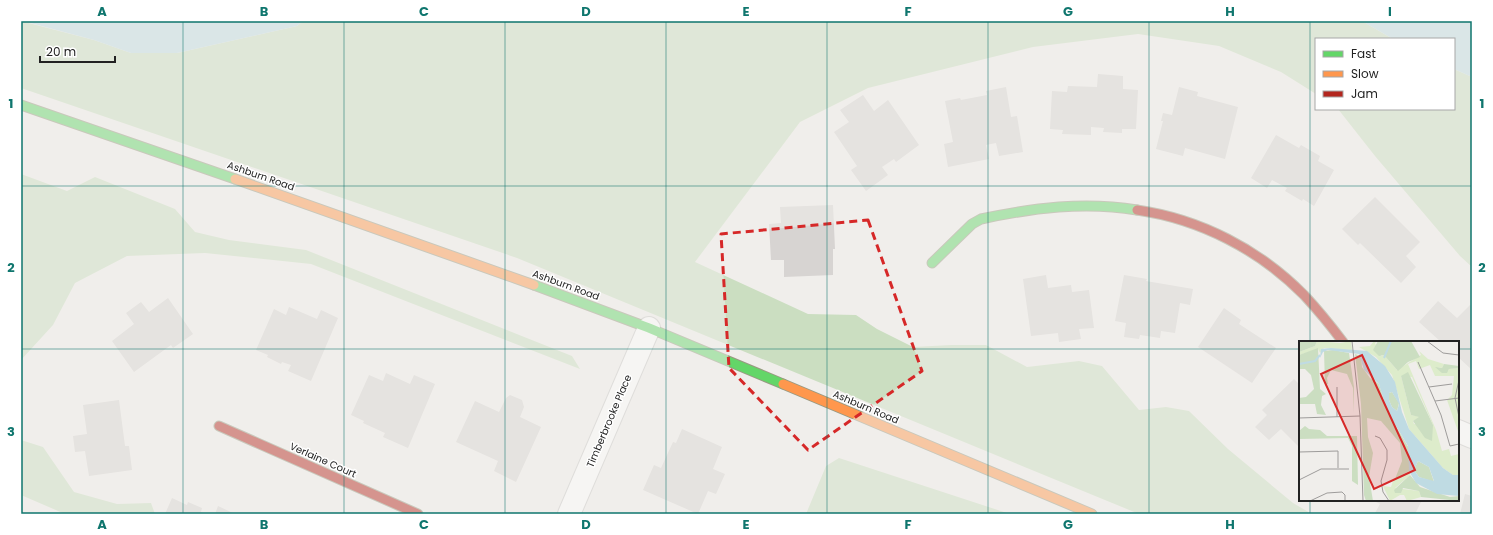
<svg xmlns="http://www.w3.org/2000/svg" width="1493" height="535" font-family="Poppins,sans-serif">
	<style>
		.forest { fill: #cbdec1 }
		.water { fill: #bfdbe3 }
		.building { fill: #d7d4d2 }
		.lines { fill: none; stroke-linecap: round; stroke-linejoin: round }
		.street-casing { stroke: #c9c8c7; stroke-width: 24 }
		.fast-casing { stroke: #999a82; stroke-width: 11 }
		.slow-casing { stroke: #999a82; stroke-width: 11 }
		.jam-casing { stroke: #999a82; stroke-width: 11 }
		.street { stroke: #fdfcfc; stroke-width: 22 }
		.fast { stroke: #63d668; stroke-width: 9 }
		.slow { stroke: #ff974d; stroke-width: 9 }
		.jam { stroke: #b3261e; stroke-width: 9 }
		.marked { fill: none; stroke: #d62828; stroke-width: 3; stroke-dasharray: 8 5; stroke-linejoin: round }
		.grid { fill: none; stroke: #0f766e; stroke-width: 1; stroke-opacity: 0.55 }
		.labels { text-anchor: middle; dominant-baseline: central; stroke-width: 3; stroke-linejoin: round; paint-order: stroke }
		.street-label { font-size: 10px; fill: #222; stroke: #fff }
		.inset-river { fill: none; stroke: #bfdbe3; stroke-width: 2 }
		.inset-road { fill: none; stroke: #9e9c9b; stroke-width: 1 }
		.view { fill: #d62828; fill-opacity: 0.15; stroke: #d62828; stroke-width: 2 }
		.inset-edge { fill: none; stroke: #222; stroke-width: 2 }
		.neatline { fill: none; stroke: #0f766e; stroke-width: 1.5 }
		.grid-label { font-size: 13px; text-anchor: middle; font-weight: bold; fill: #0f766e }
	</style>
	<rect width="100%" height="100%" fill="#f0eeeb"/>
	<path class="forest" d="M21 21 94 40 131 53H177L297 26 303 21H1362L1393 39H1316V94L1281 72 1219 46 1138 34 1033 47 868 88 800 122 695 262 808 314 856 315 877 329 913 347 951 345H986L1027 367 1079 361 1102 366 1139 410 1166 407 1189 411 1228 449 1293 503 1312 514H1139L517 258 21 88Z
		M1454 69 1472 77V267L1460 256 1375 156 1338 109H1454Z
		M21 174 67 191 95 177 175 209 195 232 229 240 306 250 572 356 580 369 311 264 205 253 127 256 75 283 53 325 21 360Z
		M21 440 43 447 74 492 117 504 151 503 155 514H65L21 495Z
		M839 458 1010 514H806L826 466Z"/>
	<path class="water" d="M23 21H303L297 26 177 53H131L94 40Z
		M1362 21H1472V77L1454 69V39H1393Z"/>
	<path class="building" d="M1098 74 1123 76V89L1138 90 1136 129H1122V133L1103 132 1104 128 1091 127V135L1062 134 1063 130 1050 129 1052 91 1067 92 1068 86 1097 87Z
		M1006 87 1011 117 1017 116 1023 152 999 156 996 143 986 145 989 159 948 167 944 144 953 142 945 101 960 98 961 100 987 95 986 91Z
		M1179 87 1198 92 1197 96 1238 107 1225 159 1185 148 1183 156 1156 149 1163 121H1161L1163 113 1172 115Z
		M863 95 874 111 888 100 919 145 896 162 894 159 882 167 888 175 866 191 851 170 857 166 834 132 849 122 840 110Z
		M1276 135 1299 148 1301 145 1320 156 1318 161 1334 170 1314 206 1303 199 1302 201 1285 191 1287 188 1272 180 1267 188 1251 178Z
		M1375 197 1420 242 1406 256 1416 267 1401 283 1360 243 1358 245 1342 229Z
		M833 205 835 249H833V275L784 277V260H771L769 224 781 223 780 207Z
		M1046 275 1048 288 1071 285 1072 292 1089 290 1094 328 1079 329 1081 339 1059 342 1058 333 1031 336 1023 279Z
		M1124 275 1147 279 1146 281 1193 289 1190 305 1180 303 1175 333 1161 331 1160 338 1140 335 1139 339 1124 337 1126 323 1115 321Z
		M168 298 193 334 173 348 171 345 134 372 112 341 134 324 126 313 141 302 149 312Z
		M1438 301 1457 318 1470 305 1472 307V370L1458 357V342H1441L1419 322Z
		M289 307 317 319 321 310 338 318 311 381 288 371 291 365 282 362 281 364 267 357 268 355 256 350 274 309 286 315Z
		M1224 308 1241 320 1239 324 1276 348 1252 383 1198 347Z
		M386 373 410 384 414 375 435 384 408 448 383 437 385 433 363 423 364 421 351 415 369 375 383 381Z
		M1294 379 1300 385V448L1281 429 1269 440 1255 427 1267 415 1262 410Z
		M510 395 522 400 524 407 520 417 541 427 516 482 494 471 498 461 456 442 475 401 499 412 506 398Z
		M119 400 125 446H129L132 470 89 476 85 451 75 452 73 436 87 434 83 405Z
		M682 429 722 447 713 469 725 474 716 494 708 491 698 514 643 490 654 465 661 468 673 442 676 443Z
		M1465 494 1472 496V514H1460Z
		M172 498 187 505 188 502 202 508 201 512 206 514H165Z
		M1372 500H1422L1415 514H1378L1375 513 1380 504Z
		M218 506 235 514H215Z"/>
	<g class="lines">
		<g class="street-casing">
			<path id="street" d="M1458 431 1472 437
				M569 514 649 328"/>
		</g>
		<g class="fast-casing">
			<path id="fast" d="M21 105 235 179
				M932 263 972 224 981 219C1033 208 1084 201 1137 210
				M534 285 649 328 783 384"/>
		</g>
		<g class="slow-casing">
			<path id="slow" d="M235 179 534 285
				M783 384 1092 514"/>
		</g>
		<g class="jam-casing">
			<path id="jam" d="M1137 210C1200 219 1260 250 1304 295 1318 310 1331 326 1343 342
				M219 426 418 514"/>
		</g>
		<use href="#street" class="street"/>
		<use href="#fast" class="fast"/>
		<use href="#slow" class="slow"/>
		<use href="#jam" class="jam"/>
	</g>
	<path d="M0 0H1493V535H0ZM868 220 922 371 808 450 729 368 721 234Z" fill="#f0eeeb" fill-opacity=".55" fill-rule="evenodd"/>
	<path class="marked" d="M868 220 922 371 808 450 729 368 721 234Z"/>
	<path class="grid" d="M183 21V514M344 21V514M505 21V514M666 21V514M827 21V514M988 21V514M1149 21V514M1310 21V342M21 186H1472M21 349H1300M1458 349H1472M1310 500V514"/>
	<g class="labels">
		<g class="street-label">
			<text transform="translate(261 176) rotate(19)">Ashburn Road</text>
			<text transform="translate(566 285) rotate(20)">Ashburn Road</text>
			<text transform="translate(866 407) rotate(23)">Ashburn Road</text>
			<text transform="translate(609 421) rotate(-67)">Timberbrooke Place</text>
			<text transform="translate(323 460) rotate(24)">Verlaine Court</text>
		</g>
	</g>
	<g transform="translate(1299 341)">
		<rect width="160" height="160" fill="#f0eeeb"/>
		<path d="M18 0 41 2 52 0 53 9 25 7 21 12 19 8 0 14V11L16 5ZM75 0H79L76 2 82 15 85 14 98 29 122 14 120 10 129 18 145 23 143 27 138 26 149 30 150 28 160 27V93L148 59 153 54 155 35H136L131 24 120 28 117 20 109 23 137 89 143 110 150 108 152 115 160 113V134H154L144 127 110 88 93 34 77 16 60 6 71 5ZM102 35 113 36 134 84 115 83 114 80 122 76 112 74ZM110 130 111 134 96 147 120 150 122 156 108 160 105 154H101L91 160 84 145 92 146 95 137 98 138Z" fill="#ddeccb" fill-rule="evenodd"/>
		<path d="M0 0H18L16 5 0 11ZM79 0H112L121 16 109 21 99 30 85 14 80 15 74 9ZM19 7 21 48 27 53 23 55 22 64 27 74 18 73 16 63H0V57L7 56 15 48 12 34 6 28H0V14ZM34 9 50 12 55 46V72L54 47 48 33 32 29 28 37 29 43 26 44 25 10ZM56 13 62 15 63 26 71 37 80 43 88 70 111 109 110 130 96 138 103 120 101 102 82 80 68 77 69 96 74 112 70 136 74 160H67L65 154 62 63ZM145 23 160 25V27L150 28 148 32H143L136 26 143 27ZM109 31 134 84 133 100 126 97 114 80 120 76 112 74 102 35ZM93 51 100 62 98 70 93 66 90 59V52ZM6 85 10 88 21 89 28 95H58L59 144 53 140V105L49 97 0 98V90ZM119 120 130 126 135 141 120 136 115 129ZM111 134 121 146 151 156 160 155V160L122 156 120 150 104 147 102 152H96L95 149Z" fill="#cbdec1"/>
		<path d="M32 7 68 10 86 25 96 41 103 71 110 88 144 127 154 134H160V155L138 153 117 142 110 130 109 105 88 70 80 43 65 29 60 13 29 9 24 11 21 17 22 8ZM93 51 100 63 98 70 93 66 90 59V52ZM119 120 130 126 135 140 120 136 115 129Z" fill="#bfdbe3" fill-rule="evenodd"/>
		<path class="inset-river" d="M85 17 92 0M0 23 16 20 21 14"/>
		<path class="inset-road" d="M53 0 61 75 64 160M128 0 144 12 160 14M119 21 142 74 151 105 160 103M160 39 156 57 160 76M38 46V76M130 46 153 43M136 60 160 57M0 77 61 75M76 95 81 97 88 109V119L82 140 84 151 90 160M0 111 39 110V127M0 139 22 128H50M11 160 28 152 43 151 46 154V160"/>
		<path class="view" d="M63 14 116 129 75 148 22 33Z"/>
		<rect width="160" height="160" class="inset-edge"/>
	</g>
	<rect width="1493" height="535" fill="none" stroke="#ffffff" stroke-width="44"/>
	<rect x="1315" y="38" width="140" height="72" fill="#ffffff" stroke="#a7a7a7"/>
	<rect x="1323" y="51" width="20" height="6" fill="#63d668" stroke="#a7a7a7"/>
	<text x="1351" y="58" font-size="12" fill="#222222">Fast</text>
	<rect x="1323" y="71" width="20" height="6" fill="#ff974d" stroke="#a7a7a7"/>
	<text x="1351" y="78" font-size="12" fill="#222222">Slow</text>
	<rect x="1323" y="91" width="20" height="6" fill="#b3261e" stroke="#a7a7a7"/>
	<text x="1351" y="98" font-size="12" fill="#222222">Jam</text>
	<path d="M40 56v6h75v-6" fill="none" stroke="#222222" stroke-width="2"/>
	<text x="46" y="56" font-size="12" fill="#222222" stroke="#ffffff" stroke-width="3" paint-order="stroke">20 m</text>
	<rect x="22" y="22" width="1449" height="491" class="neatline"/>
	<g class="grid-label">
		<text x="102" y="16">A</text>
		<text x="264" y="16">B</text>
		<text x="424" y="16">C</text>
		<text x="586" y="16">D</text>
		<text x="746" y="16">E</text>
		<text x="908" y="16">F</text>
		<text x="1068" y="16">G</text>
		<text x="1230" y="16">H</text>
		<text x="1390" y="16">I</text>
		<text x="11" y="108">1</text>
		<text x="1482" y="108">1</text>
		<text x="11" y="272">2</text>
		<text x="1482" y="272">2</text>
		<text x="11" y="436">3</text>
		<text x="1482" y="436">3</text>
		<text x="102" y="529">A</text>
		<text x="264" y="529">B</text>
		<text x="424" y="529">C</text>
		<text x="586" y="529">D</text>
		<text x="746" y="529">E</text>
		<text x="908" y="529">F</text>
		<text x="1068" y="529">G</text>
		<text x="1230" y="529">H</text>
		<text x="1390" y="529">I</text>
	</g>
</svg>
